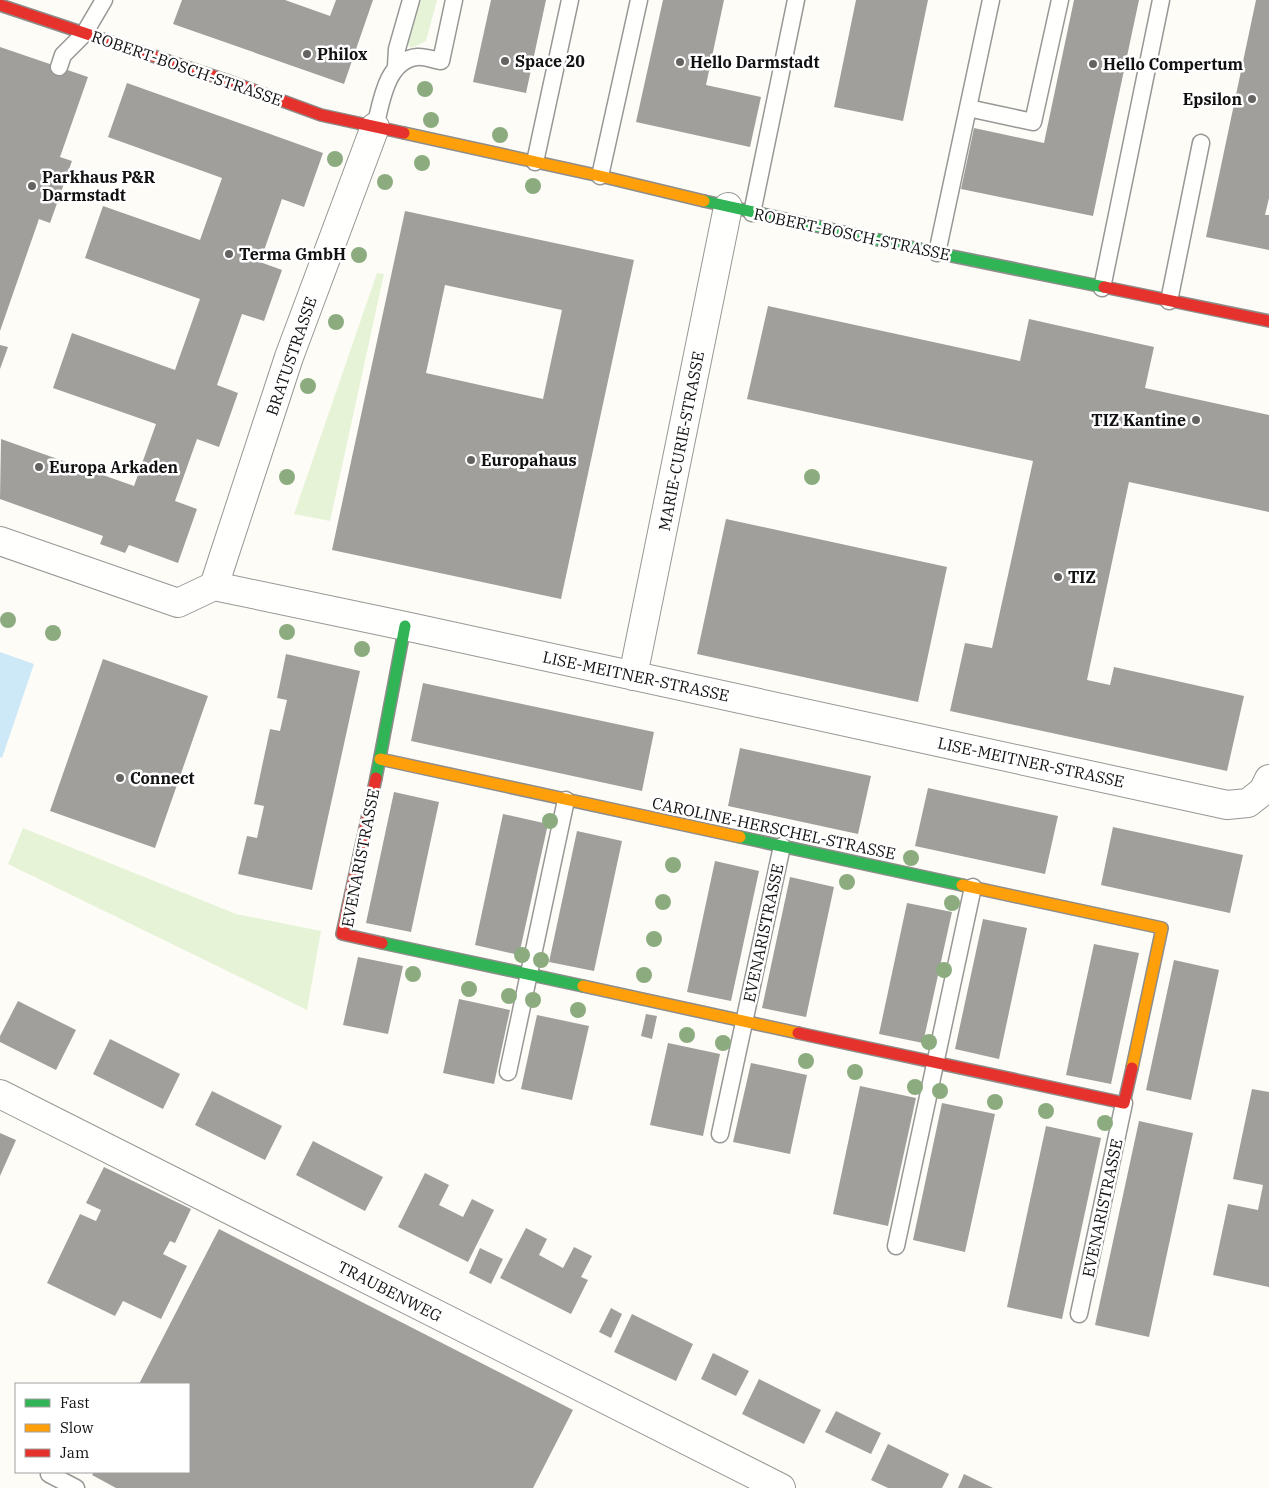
<svg xmlns="http://www.w3.org/2000/svg" width="1269" height="1488" font-family="'IBM Plex Serif',serif">
	<style>
		.green { fill: #e7f3d7 }
		.water { fill: #cde8f7 }
		.building { fill: #a19f9c; fill-rule: evenodd }
		.lines { fill: none; stroke-linecap: round; stroke-linejoin: round }
		.lane-casing { stroke: #979795; stroke-width: 19 }
		.street-casing { stroke: #979795; stroke-width: 30 }
		.fast-casing { stroke: #8e8d8b; stroke-width: 14 }
		.slow-casing { stroke: #8e8d8b; stroke-width: 14 }
		.jam-casing { stroke: #8e8d8b; stroke-width: 14 }
		.lane { stroke: #fffffe; stroke-width: 16 }
		.street { stroke: #fffffe; stroke-width: 28 }
		.fast { stroke: #30b455; stroke-width: 11 }
		.slow { stroke: #ff9f0a; stroke-width: 11 }
		.jam { stroke: #e5322d; stroke-width: 11 }
		.tree { fill: #8cac80 }
		.poi-dot { fill: #646362; stroke: #fff; stroke-width: 2 }
		.labels { text-anchor: middle; dominant-baseline: central; stroke-width: 5; stroke-linejoin: round; paint-order: stroke }
		.poi-label { font-size: 16px; font-weight: bold; fill: #111; stroke: #fff; text-anchor: start }
		.street-label { font-size: 16px; fill: #111; stroke: #fff }
	</style>
	<rect width="100%" height="100%" fill="#fdfcf7"/>
	<path class="green" d="M417 0H437L426 41 412 48 406 44Z
		M377 273 384 274 330 521 294 514Z
		M23 828 236 914 321 931 307 1010 8 864Z"/>
	<path class="water" d="M0 652 34 664 2 758 0 757Z"/>
	<path class="building" d="M182 0H285L330 16 336 0H373L344 84 173 24Z
		M491 0H546L526 93 473 82Z
		M663 0H724L706 85 761 97 750 147 636 122Z
		M856 0H928L903 121 834 107Z
		M1074 0H1139L1093 216 961 189 974 128 1044 143Z
		M1256 0H1269V198L1265 215H1269V250L1206 237Z
		M0 47 88 77 60 157 72 161 50 223 39 219 0 331Z
		M127 83 323 153 304 207 282 199 260 262 282 270 264 321 242 314 217 385 238 393 219 447 197 439 175 501 197 509 178 563 129 545 125 553 100 544 103 536 0 499 1 439 134 486 156 424 53 388 72 333 175 370 200 299 85 258 103 206 200 240 222 178 108 137Z
		M405 211 634 260 561 599 332 550ZM445 285 562 310 543 399 426 373Z
		M768 306 1020 361 1029 319 1154 347 1145 388 1269 415V512L1129 482 1087 680 1110 685 1114 667 1244 696 1227 771 950 711 965 643 992 648 1033 461 747 399Z
		M0 345 8 347 0 369Z
		M726 519 947 567 918 702 697 654Z
		M286 654 360 671 312 890 238 874 247 836 257 838 264 806 254 804 270 729 280 731 287 700 277 698Z
		M103 659 208 696 155 848 50 811Z
		M423 683 654 732 642 791 411 741Z
		M740 748 871 776 858 834 728 806Z
		M928 788 1058 816 1045 874 915 846Z
		M394 792 439 802 411 932 366 923Z
		M503 814 548 824 519 955 475 945Z
		M1113 827 1243 855 1230 913 1101 885Z
		M577 831 622 841 594 971 549 962Z
		M715 861 759 871 731 1001 687 992Z
		M790 877 834 887 806 1017 762 1008Z
		M907 903 952 912 923 1043 879 1034Z
		M983 919 1027 928 999 1059 955 1049Z
		M1094 944 1139 953 1111 1084 1066 1075Z
		M358 957 403 966 388 1034 343 1025Z
		M1174 960 1219 970 1191 1100 1146 1090Z
		M459 999 510 1010 494 1084 443 1073Z
		M18 1001 76 1030 56 1070 0 1042V1036Z
		M646 1014 657 1016 652 1039 641 1036Z
		M537 1015 589 1026 572 1100 521 1089Z
		M110 1039 180 1074 163 1109 93 1074Z
		M668 1043 720 1054 703 1136 650 1125Z
		M751 1063 807 1075 790 1154 733 1142Z
		M860 1086 916 1098 888 1226 833 1214Z
		M1252 1089 1269 1092V1287L1213 1275 1228 1204 1258 1210 1263 1185 1233 1179Z
		M212 1091 282 1126 265 1160 195 1125Z
		M942 1103 995 1114 965 1252 913 1240Z
		M1139 1121 1193 1133 1149 1337 1095 1325Z
		M1046 1126 1101 1138 1062 1319 1007 1307Z
		M0 1133 16 1140 0 1176Z
		M313 1141 383 1177 365 1211 296 1175Z
		M104 1167 191 1209 175 1243 170 1241 163 1254 187 1266 161 1319 123 1301 115 1316 47 1283 80 1214 96 1221 101 1210 86 1203Z
		M425 1173 449 1185 439 1205 463 1217 472 1199 494 1210 468 1262 398 1227Z
		M526 1228 547 1239 539 1255 563 1268 574 1247 592 1256 581 1277 588 1280 571 1314 500 1278Z
		M219 1229 573 1410 533 1488H116L92 1475 94 1472H189V1384H139Z
		M480 1248 503 1259 491 1284 469 1273Z
		M611 1308 622 1314 611 1338 599 1332Z
		M632 1314 693 1344 676 1381 614 1352Z
		M713 1353 749 1371 736 1396 701 1379Z
		M759 1379 821 1410 804 1444 742 1414Z
		M836 1411 881 1433 871 1454 825 1432Z
		M888 1444 949 1474 942 1488H888L871 1480Z
		M964 1474 993 1488H958Z"/>
	<g class="lines">
		<g class="lane-casing">
			<path id="lane" d="M396 66 397 49 411 0
				M59 67 63 55 84 34 104 0
				M968 108 1033 122 1060 0
				M375 127C381 104 386 60 417 57 424 56 434 60 441 61L454 0
				M535 162 570 0
				M600 176 639 0
				M752 213 796 0
				M937 253 991 0
				M1102 288 1161 0
				M1169 301 1201 143
				M508 1072 566 800
				M720 1134 782 846
				M896 1246 973 887
				M1079 1314 1124 1103
				M49 1474 76 1488"/>
		</g>
		<g class="street-casing">
			<path id="street" d="M0 541 178 603 214 586 405 626 1227 805 1248 803 1263 791 1269 779
				M214 586 289 357 375 127
				M633 676 728 207
				M0 1094 781 1488"/>
		</g>
		<g class="fast-casing">
			<path id="fast" d="M704 201 937 253 1104 287
				M376 778 405 626
				M740 837 962 885
				M382 943 583 986"/>
		</g>
		<g class="slow-casing">
			<path id="slow" d="M404 133 600 176 704 201
				M380 759 740 837
				M962 885 1162 928 1132 1068
				M583 986 798 1033"/>
		</g>
		<g class="jam-casing">
			<path id="jam" d="M0 5 231 82 321 115 404 133
				M1104 287 1269 321
				M376 778 342 934 382 943
				M798 1033 1124 1103 1132 1068"/>
		</g>
		<use href="#lane" class="lane"/>
		<use href="#street" class="street"/>
		<use href="#fast" class="fast"/>
		<use href="#slow" class="slow"/>
		<use href="#jam" class="jam"/>
	</g>
	<g class="tree">
		<circle cx="425" cy="89" r="8"/>
		<circle cx="431" cy="120" r="8"/>
		<circle cx="500" cy="135" r="8"/>
		<circle cx="335" cy="159" r="8"/>
		<circle cx="422" cy="163" r="8"/>
		<circle cx="385" cy="182" r="8"/>
		<circle cx="533" cy="186" r="8"/>
		<circle cx="359" cy="255" r="8"/>
		<circle cx="336" cy="322" r="8"/>
		<circle cx="308" cy="386" r="8"/>
		<circle cx="287" cy="477" r="8"/>
		<circle cx="812" cy="477" r="8"/>
		<circle cx="8" cy="620" r="8"/>
		<circle cx="287" cy="632" r="8"/>
		<circle cx="53" cy="633" r="8"/>
		<circle cx="362" cy="649" r="8"/>
		<circle cx="550" cy="821" r="8"/>
		<circle cx="911" cy="858" r="8"/>
		<circle cx="673" cy="865" r="8"/>
		<circle cx="847" cy="882" r="8"/>
		<circle cx="663" cy="902" r="8"/>
		<circle cx="952" cy="903" r="8"/>
		<circle cx="654" cy="939" r="8"/>
		<circle cx="522" cy="955" r="8"/>
		<circle cx="541" cy="960" r="8"/>
		<circle cx="944" cy="970" r="8"/>
		<circle cx="413" cy="974" r="8"/>
		<circle cx="644" cy="975" r="8"/>
		<circle cx="469" cy="989" r="8"/>
		<circle cx="509" cy="996" r="8"/>
		<circle cx="533" cy="1000" r="8"/>
		<circle cx="578" cy="1010" r="8"/>
		<circle cx="687" cy="1035" r="8"/>
		<circle cx="929" cy="1042" r="8"/>
		<circle cx="723" cy="1043" r="8"/>
		<circle cx="806" cy="1061" r="8"/>
		<circle cx="855" cy="1072" r="8"/>
		<circle cx="915" cy="1087" r="8"/>
		<circle cx="940" cy="1091" r="8"/>
		<circle cx="995" cy="1102" r="8"/>
		<circle cx="1046" cy="1111" r="8"/>
		<circle cx="1105" cy="1123" r="8"/>
	</g>
	<g class="poi-dot">
		<circle cx="307" cy="54" r="5"/>
		<circle cx="505" cy="61" r="5"/>
		<circle cx="680" cy="62" r="5"/>
		<circle cx="1093" cy="64" r="5"/>
		<circle cx="1252" cy="99" r="5"/>
		<circle cx="32" cy="186" r="5"/>
		<circle cx="229" cy="254" r="5"/>
		<circle cx="1196" cy="420" r="5"/>
		<circle cx="471" cy="460" r="5"/>
		<circle cx="39" cy="467" r="5"/>
		<circle cx="1058" cy="577" r="5"/>
		<circle cx="120" cy="778" r="5"/>
	</g>
	<g class="labels">
		<g class="poi-label">
			<text x="317" y="54">Philox</text>
			<text x="515" y="61">Space 20</text>
			<text x="690" y="62">Hello Darmstadt</text>
			<text x="1103" y="64">Hello Compertum</text>
			<text x="1242" y="99" text-anchor="end">Epsilon</text>
			<text x="42" y="177">Parkhaus P&amp;R<tspan x="42" dy="18">Darmstadt</tspan></text>
			<text x="239" y="254">Terma GmbH</text>
			<text x="1186" y="420" text-anchor="end">TIZ Kantine</text>
			<text x="481" y="460">Europahaus</text>
			<text x="49" y="467">Europa Arkaden</text>
			<text x="1068" y="577">TIZ</text>
			<text x="130" y="778">Connect</text>
		</g>
		<g class="street-label">
			<text transform="translate(187 68) rotate(19)">ROBERT-BOSCH-STRASSE</text>
			<text transform="translate(852 234) rotate(12)">ROBERT-BOSCH-STRASSE</text>
			<text transform="translate(291 356) rotate(-71)">BRATUSTRASSE</text>
			<text transform="translate(681 441) rotate(-79)">MARIE-CURIE-STRASSE</text>
			<text transform="translate(636 676) rotate(12)">LISE-MEITNER-STRASSE</text>
			<text transform="translate(1031 762) rotate(12)">LISE-MEITNER-STRASSE</text>
			<text transform="translate(774 828) rotate(12)">CAROLINE-HERSCHEL-STRASSE</text>
			<text transform="translate(360 858) rotate(-79)">EVENARISTRASSE</text>
			<text transform="translate(763 933) rotate(-78)">EVENARISTRASSE</text>
			<text transform="translate(1102 1208) rotate(-78)">EVENARISTRASSE</text>
			<text transform="translate(390 1291) rotate(27)">TRAUBENWEG</text>
		</g>
	</g>
	<rect x="15" y="1383" width="175" height="90" fill="#ffffff" stroke="#a0a0a0"/>
	<rect x="25" y="1399" width="25" height="8" fill="#30b455" stroke="#a0a0a0"/>
	<text x="60" y="1408" font-size="15" fill="#111111">Fast</text>
	<rect x="25" y="1424" width="25" height="8" fill="#ff9f0a" stroke="#a0a0a0"/>
	<text x="60" y="1433" font-size="15" fill="#111111">Slow</text>
	<rect x="25" y="1449" width="25" height="8" fill="#e5322d" stroke="#a0a0a0"/>
	<text x="60" y="1458" font-size="15" fill="#111111">Jam</text>
</svg>
